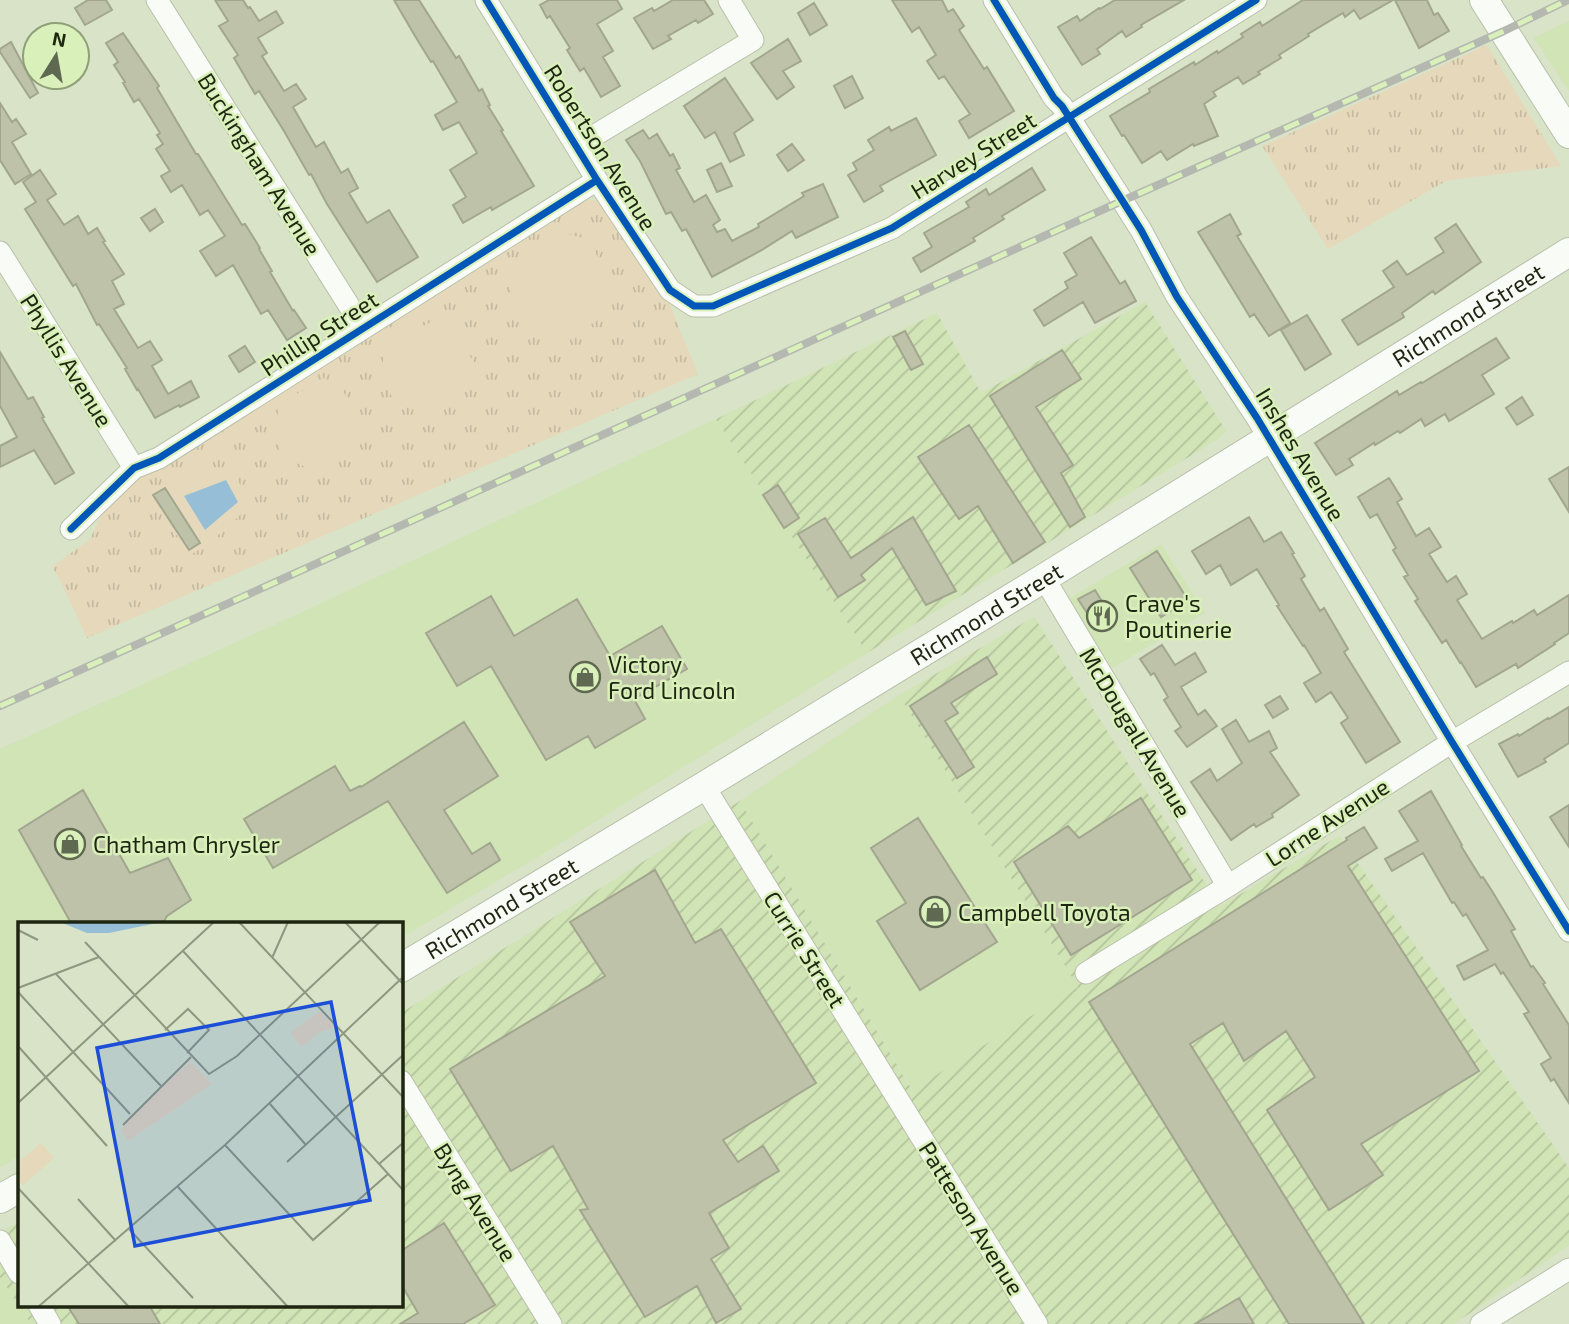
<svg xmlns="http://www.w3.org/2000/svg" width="1569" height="1324" font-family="'Exo 2',sans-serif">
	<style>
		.built { fill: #d1e4b6 }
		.industrial { fill: url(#industrial-furrows) }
		.park { fill: url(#park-tufts) }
		.pitch { fill: #e6d9bb }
		.water { fill: #96bfd7 }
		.building { fill: #bec2a8; stroke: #a2a68f; stroke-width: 2 }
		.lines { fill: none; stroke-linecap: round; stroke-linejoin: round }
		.street-casing { stroke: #b8c0aa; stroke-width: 23 }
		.secondary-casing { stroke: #b8c0aa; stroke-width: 30 }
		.street { stroke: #f9fbf7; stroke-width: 21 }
		.secondary { stroke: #f9fbf7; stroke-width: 28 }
		.rail-casing { stroke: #b4b8b0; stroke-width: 8 }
		.rail { stroke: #daf0ba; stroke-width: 5; stroke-dasharray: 16; stroke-linecap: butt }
		.cycleway-casing { stroke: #daf0ba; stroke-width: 11 }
		.cycleway { stroke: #0057b8; stroke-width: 7 }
		.labels { text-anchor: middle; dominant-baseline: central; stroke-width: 5; stroke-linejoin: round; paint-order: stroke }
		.street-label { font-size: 23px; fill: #1e2612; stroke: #daf0ba }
		.poi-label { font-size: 23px; fill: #1e2612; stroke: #daf0ba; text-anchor: start }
		.inset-road { fill: none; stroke: #8e977f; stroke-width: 2 }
		.view { fill: #1d4ed8; fill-opacity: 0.15; stroke: #1d4ed8; stroke-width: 3.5 }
		.inset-edge { fill: none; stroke: #1e2612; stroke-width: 3.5 }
	</style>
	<defs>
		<pattern id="industrial-furrows" width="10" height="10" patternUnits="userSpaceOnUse" patternTransform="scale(1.75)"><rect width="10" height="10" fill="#d1e4b6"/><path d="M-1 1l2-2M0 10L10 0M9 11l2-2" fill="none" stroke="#b3c39b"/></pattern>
		<pattern id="park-tufts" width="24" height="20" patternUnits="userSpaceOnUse" patternTransform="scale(1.75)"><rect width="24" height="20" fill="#e6d9bb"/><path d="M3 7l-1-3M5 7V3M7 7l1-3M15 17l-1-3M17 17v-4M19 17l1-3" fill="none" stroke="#c5baa0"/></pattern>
	</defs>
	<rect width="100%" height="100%" fill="#d8e3c7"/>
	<path class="built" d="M1569 21V91L1534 38Z
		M716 419 867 653 556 846 401 938V923H19V1156L0 1167V749L285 620Z
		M1161 544 1205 613 1112 668 1068 599Z
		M899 695 1078 987 913 1090 740 801Z
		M0 1277 31 1324H0Z"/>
	<path class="industrial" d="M1145 302 1226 431 1218 439 867 653 716 419 937 313 981 393Z
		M1034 617 1220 906 1339 836 1569 1168V1245L1454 1324H31L0 1277V1232L19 1222V1305H401V1013L740 801 912 1090 1078 987 899 695Z"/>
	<path class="park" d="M1487 45 1561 166 1446 181 1328 249 1262 146Z
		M585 199 604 202 667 298 698 374 87 638 59 578 52 567 90 539 110 497 129 478Z"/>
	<path class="pitch" d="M557 232 587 239 612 280 609 299 597 321 569 335 533 327 514 307 510 280 520 255Z
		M433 321 447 324 474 362 471 376 455 403 424 412 393 399 381 373 385 350 400 338Z
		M324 378 341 387 359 421C350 453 343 458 313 470L284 458 272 427 283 402Z
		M229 466 252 504 205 547 189 555 151 494 162 486 168 488Z"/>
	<path class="water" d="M226 480 238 502 205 530 184 496Z"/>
	<path class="building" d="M88 0H106L112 10 85 25 75 8Z
		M215 0H243L248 8 250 7 259 21 276 11 283 23 258 38 267 53 262 56 284 91 296 84 306 99 293 107 316 147 324 142 341 173 348 169 358 188 349 193 367 223 389 210 418 257 377 282 327 204 311 174 309 175 284 131 259 91 255 94 234 58 238 55 219 26 228 21Z
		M394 0H419L456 58 459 56 479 91 482 89 490 105 488 106 503 130 501 131 534 186 492 210 491 207 463 223 453 205 466 197 450 170 477 153 459 122 443 130 435 115 457 102 433 61 431 62 415 36Z
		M549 0H617L622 9 597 24 613 51 603 57 620 86 601 97 584 68 580 71 567 50 570 48 550 16 547 18 540 5Z
		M673 0H704L713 14 698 23 696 20 668 36 671 39 653 49 634 18 652 8 654 11Z
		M892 0H942L948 12 953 9 964 26 959 30 984 69 987 67 1014 111 969 138 959 121 970 114 944 76 939 79 927 61 936 55 919 27 912 32Z
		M1115 0H1184L1141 25 1142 27 1126 37 1122 31 1097 49 1100 54 1082 65 1058 27 1077 16 1080 21 1099 8 1100 9Z
		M1303 0H1393L1360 19 1354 10 1345 17 1343 13 1308 34 1309 36 1279 55 1281 58 1258 72 1260 74 1243 84 1238 77 1213 92 1216 96 1204 104 1218 136 1194 146 1193 144 1167 160 1161 151 1142 163 1124 135 1122 136 1110 116 1150 92 1149 89 1194 62 1195 65 1217 51 1218 53 1243 37 1241 34 1260 22 1262 26Z
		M1395 0H1427L1434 15 1438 13 1449 31 1419 48Z
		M814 3 827 25 810 35 798 13Z
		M123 33 159 86 157 88 196 154H198L242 225 245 224 260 248 259 249 272 271 270 272 293 311 294 310 306 328 287 340 268 310 261 314 233 265 216 276 200 251 225 236 208 210 200 215 182 185 171 192 161 176 170 171 156 149 163 144 157 135 160 133 139 99 134 102 123 83 125 82 114 65 118 62 106 43Z
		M788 39 801 61 783 71 794 87 777 99 751 63Z
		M11 42 38 93 30 98 0 52V49Z
		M852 76 863 98 845 108 834 86Z
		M725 78 753 120 734 133 744 155 730 162 715 132 705 138 684 106Z
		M0 103 12 122 16 119 26 134 12 142 31 174 15 184 0 160Z
		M916 118 936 155 880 186 883 191 864 202 848 175 857 170 853 163 874 150 868 140 889 127 891 131Z
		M643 130 649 139 657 134 670 156 673 154 680 168 676 170 694 202 706 195 720 220 713 225 717 232 725 229 732 241 759 227 758 224 804 196 802 193 823 184 838 217 796 238 792 231 762 250 712 277 686 229 682 231 671 212 666 214 640 161 626 140Z
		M792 144 804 160 788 171 777 155Z
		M721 163 732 186 717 192 707 170Z
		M1032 168 1045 190 1002 216 1004 219 973 238 975 241 921 272 913 258 932 247 924 233 969 207 966 202 986 189 989 195Z
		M40 170 56 194 47 200 64 225 78 216 88 234 97 228 105 241 103 242 124 274 112 281 124 304 114 309 138 348 150 341 162 360 152 366 168 394 191 381 199 397 180 407 179 405 155 418 138 389 137 390 125 369 127 368 99 324 97 325 76 284 73 286 25 209 36 202 23 182Z
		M155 209 163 222 150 231 141 218Z
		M1230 214 1241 234 1237 236 1290 323 1269 336 1254 314 1250 317 1198 232Z
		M1456 224 1481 262 1435 294 1433 291 1402 313 1404 317 1358 345 1342 320 1394 287 1383 271 1397 261 1407 275 1444 252 1435 238Z
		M1091 237 1120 284 1125 281 1136 301 1095 323 1083 302 1044 326 1034 310 1068 288 1065 282 1077 275 1064 253Z
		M1307 315 1331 354 1305 370 1281 330Z
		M905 331 923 364 911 370 893 337Z
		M1496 338 1509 358 1482 375 1494 394 1449 421 1445 414 1425 426 1421 419 1400 433 1398 431 1375 445 1374 443 1349 459 1353 465 1336 475 1315 443 1397 391 1399 395 1421 382 1422 383Z
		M245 346 255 362 239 372 229 356Z
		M1062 350 1081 379 1036 407 1073 465 1061 473 1085 517 1070 527 990 396Z
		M0 352 28 399 33 397 44 417 42 418 74 473 55 484 34 450 0 467V446L17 437 0 406Z
		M1522 397 1533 415 1517 425 1506 408Z
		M969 425 1045 542 1013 563 978 506 959 519 918 457Z
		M1569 467V512L1549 479Z
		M1389 478 1402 499 1397 502 1416 536 1429 528 1441 547 1429 554 1447 582 1456 576 1467 594 1457 600 1482 639 1512 621 1513 623 1534 610 1537 615 1569 595V633L1554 643 1555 644 1518 668 1516 664 1476 687 1461 662 1460 663 1446 640 1442 643 1415 601 1418 599 1404 577 1408 575 1393 550 1396 548 1377 514 1370 518 1358 497Z
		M778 485 799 518 784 528 763 495Z
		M165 488 200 543 189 550 153 495Z
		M913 517 956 591 926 605 892 548 861 575 865 580 838 597 798 534 825 518 851 558Z
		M1249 517 1264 542 1281 532 1294 553 1292 554 1305 576 1301 579 1320 611 1324 608 1334 625 1348 649 1344 652 1400 742 1366 763 1341 723 1348 718 1331 692 1316 702 1304 683 1321 673 1304 645 1303 646 1277 606 1279 605 1257 569 1231 585 1220 565 1206 574 1192 551Z
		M1157 551 1188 600 1161 617 1130 568Z
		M1095 590 1112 618 1096 627 1078 599Z
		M491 596 514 636 577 599 610 656 662 626 687 669 634 699 645 719 595 748 588 736 546 760 491 666 457 686 426 633Z
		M1162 645 1175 665 1195 653 1206 672 1181 687 1198 715 1205 710 1217 726 1187 747 1175 731 1181 727 1164 700 1168 697 1154 673 1151 675 1140 659Z
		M987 657 997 674 951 703 958 713 945 721 974 767 957 778 910 706Z
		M1280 696 1288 709 1273 718 1265 705Z
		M1569 707V743L1544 759 1546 762 1518 777 1499 744 1518 734 1519 736 1548 718 1549 719Z
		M1236 720 1249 742 1269 731 1277 748 1270 752 1299 795 1272 814 1273 817 1256 827 1254 824 1231 840 1191 782 1210 769 1217 781 1242 763 1222 729Z
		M464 722 498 776 444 810 472 854 490 843 500 860 447 893 388 801 273 868 244 819 335 766 350 791 360 786 361 787Z
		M83 790 130 873 168 858 191 900 167 916 163 923H71L19 830Z
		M1431 791 1462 845 1461 846 1481 878 1483 877 1492 891 1515 929 1511 931 1531 967 1533 966 1545 983 1543 984 1569 1025V1103L1554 1079 1551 1081 1541 1064 1551 1058 1524 1014 1529 1012 1503 972 1501 974 1495 964 1464 980 1457 966 1488 950 1466 914 1463 916 1454 902 1452 903 1423 853 1392 871 1385 859 1418 841 1399 811Z
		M1141 798 1192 880 1071 955 1014 862 1068 826 1079 838Z
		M1569 805V847L1550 817Z
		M918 818 997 942 920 990 877 921 906 903 871 848Z
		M1364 827 1377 848 1348 866 1479 1071 1361 1144 1383 1175 1329 1210 1267 1110 1315 1077 1286 1031 1244 1061 1223 1023 1190 1044 1364 1324H1289L1089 1002 1347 840 1346 838Z
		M655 870 695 943 721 929 816 1083 723 1140 738 1162 763 1146 779 1171 709 1213 729 1248 711 1259 741 1309 716 1323 697 1286 645 1317 580 1210 588 1209 553 1146 511 1171 450 1069 605 976 570 922Z
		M444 1223 495 1305 463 1324H400L418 1313 401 1284V1251Z
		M1239 1298 1254 1324H1195Z
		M67 1305H149L160 1324H79Z"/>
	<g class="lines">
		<g class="street-casing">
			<path id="street" d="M157 0 363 328
				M486 0 597 180 670 290 694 306H713L892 228 1256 0
				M994 0 1054 98 1062 106 1141 230 1177 297 1257 418 1452 742 1569 931
				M577 146 753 40 729 0
				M0 252 134 468
				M71 529 134 468 159 458 597 180
				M1044 578 1228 886
				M704 786 1037 1324
				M1086 973 1228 886 1452 742 1569 672
				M401 1081 551 1324
				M0 1241 19 1273
				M39 1305 50 1324
				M1481 1324 1569 1269"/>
		</g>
		<g class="secondary-casing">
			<g id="secondary">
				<path d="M1484 0 1569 134"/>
				<path id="s1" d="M401 968 704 786 1044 578 1569 252"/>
				<path d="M0 1199 19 1188"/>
			</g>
		</g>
		<use href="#street" class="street"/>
		<use href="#secondary" class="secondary"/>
		<g class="rail-casing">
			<path id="rail" d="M0 706 1122 201 1504 31 1568 0"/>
		</g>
		<use href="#rail" class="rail"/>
		<g class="cycleway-casing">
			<path id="cycleway" d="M486 0 597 180 670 290 694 306H713L892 228 1256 0
				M994 0 1054 98 1062 106 1141 230 1177 297 1257 418 1452 742 1569 931
				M71 529 134 468 159 458 597 180"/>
		</g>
		<use href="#cycleway" class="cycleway"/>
	</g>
	<defs>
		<g id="restaurant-ring" transform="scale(1.575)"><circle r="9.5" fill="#daf0ba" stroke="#5f6851" stroke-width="1.5"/><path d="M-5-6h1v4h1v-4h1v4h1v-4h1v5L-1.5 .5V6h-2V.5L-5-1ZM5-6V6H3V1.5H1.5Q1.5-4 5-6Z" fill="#5f6851"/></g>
		<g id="shop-ring" transform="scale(1.575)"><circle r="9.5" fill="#daf0ba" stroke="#5f6851" stroke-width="1.5"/><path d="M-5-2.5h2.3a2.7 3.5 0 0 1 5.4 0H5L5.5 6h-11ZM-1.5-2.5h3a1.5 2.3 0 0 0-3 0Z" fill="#5f6851"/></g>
	</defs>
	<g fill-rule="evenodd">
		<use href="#restaurant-ring" x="1102" y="616"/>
		<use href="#shop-ring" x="585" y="677"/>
		<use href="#shop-ring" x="70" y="844"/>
		<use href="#shop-ring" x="935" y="912"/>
	</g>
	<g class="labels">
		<g class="street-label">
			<text transform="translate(601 147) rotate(58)">Robertson Avenue</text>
			<text transform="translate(973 155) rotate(-32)">Harvey Street</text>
			<text transform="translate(260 164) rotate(58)">Buckingham Avenue</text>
			<text stroke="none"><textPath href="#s1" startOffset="1251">Richmond Street</textPath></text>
			<text transform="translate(319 333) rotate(-33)">Phillip Street</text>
			<text transform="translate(67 360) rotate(58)">Phyllis Avenue</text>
			<text transform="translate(1301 454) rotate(59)">Inshes Avenue</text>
			<text stroke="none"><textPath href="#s1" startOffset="684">Richmond Street</textPath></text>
			<text transform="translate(1136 732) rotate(59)">McDougall Avenue</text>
			<text transform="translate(1327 822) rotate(-33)">Lorne Avenue</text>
			<text stroke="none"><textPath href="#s1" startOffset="117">Richmond Street</textPath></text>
			<text transform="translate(805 949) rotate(58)">Currie Street</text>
			<text transform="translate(476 1202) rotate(58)">Byng Avenue</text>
			<text transform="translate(972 1218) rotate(58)">Patteson Avenue</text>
		</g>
		<g class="poi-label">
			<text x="1125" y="603">Crave's<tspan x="1125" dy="26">Poutinerie</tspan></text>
			<text x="608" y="664">Victory<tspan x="608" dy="26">Ford Lincoln</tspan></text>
			<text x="93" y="844">Chatham Chrysler</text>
			<text x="958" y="912">Campbell Toyota</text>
		</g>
	</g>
	<g transform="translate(18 922)">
		<rect width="385" height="385" fill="#d8e3c7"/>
		<path d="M302 89 317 105 300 111 284 125 272 111ZM172 139 194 162 110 219 103 209 110 197Z" fill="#e6d9bb"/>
		<path d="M23 221 36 236 5 263 0 257V241Z" fill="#e6d9bb"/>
		<path d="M42 0H144L91 11H69Z" fill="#96bfd7"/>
		<path class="inset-road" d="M221 0 385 175M327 0 385 62M0 8 20 18M67 20 191 152 219 134 362 0M165 29 385 268M254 36 270 0M38 52 143 164M0 66 81 35M0 70 112 192M147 108 170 87 191 108 169 131M0 124 89 224M0 181 196 0M252 182 288 223M105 203 173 135M207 223 295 318 370 252M269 240 385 133M361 242 385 221M160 265 270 385M0 266 111 385M60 277 98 319M111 307 175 376M20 385 207 223 385 55"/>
		<path class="view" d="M313 80 352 278 117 324 79 126Z"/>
		<rect width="385" height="385" class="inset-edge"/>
	</g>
	<g transform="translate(56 56) rotate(11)"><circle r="33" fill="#daf0ba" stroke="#8f9f77" stroke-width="2"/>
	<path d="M0-5L12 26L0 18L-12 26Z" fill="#5f6851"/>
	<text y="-10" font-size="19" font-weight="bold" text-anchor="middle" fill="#1e2612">N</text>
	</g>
</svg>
